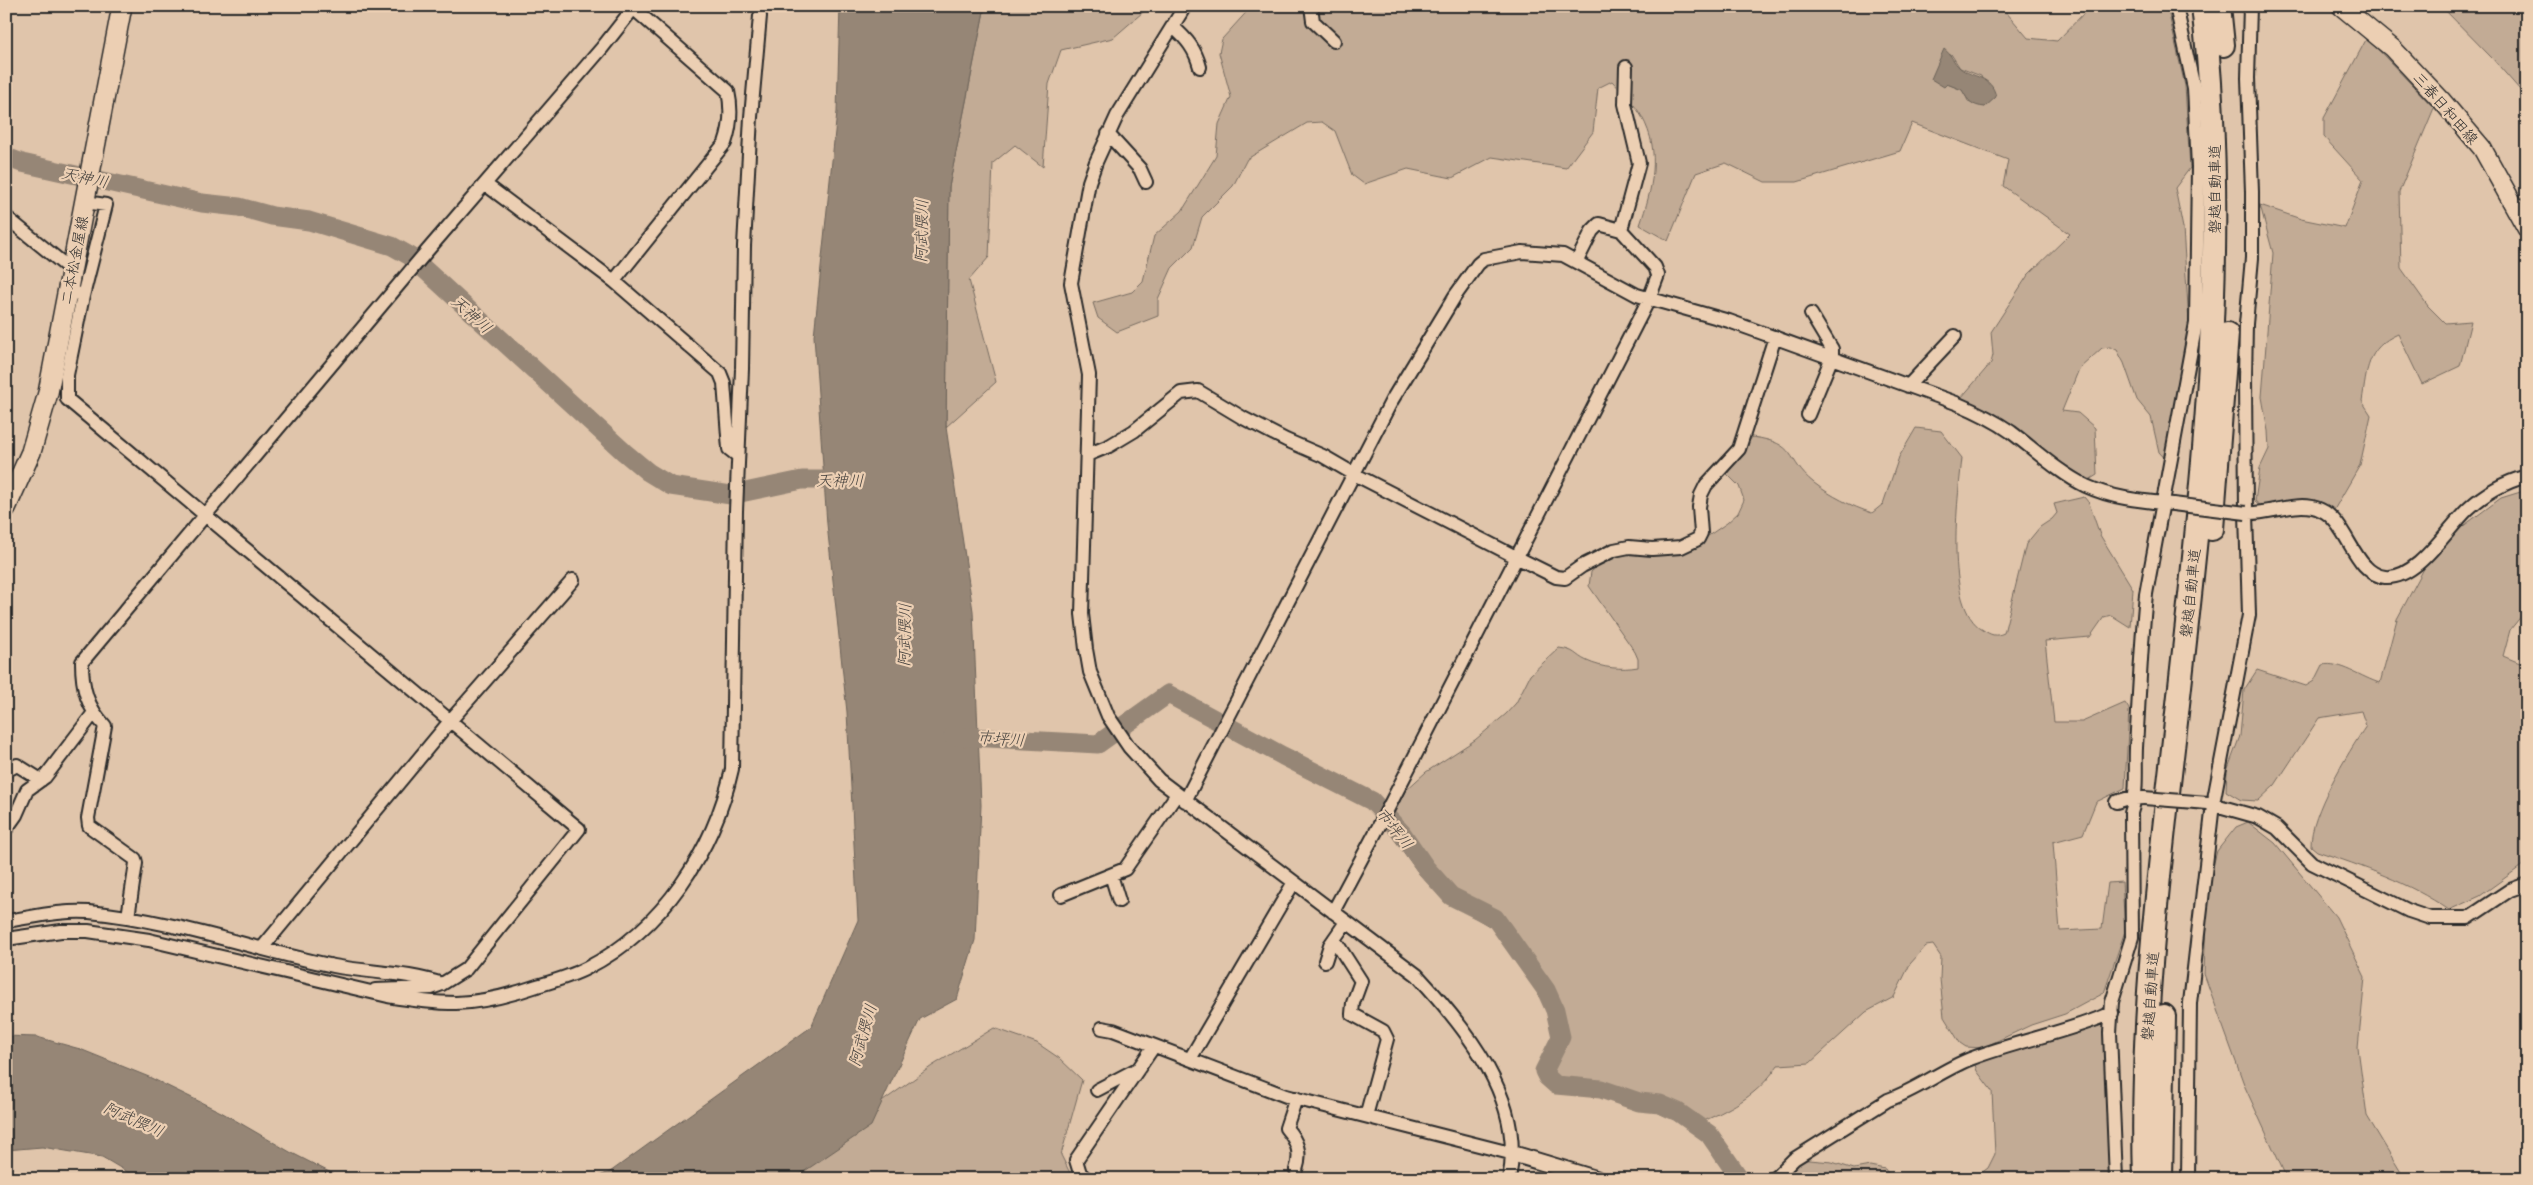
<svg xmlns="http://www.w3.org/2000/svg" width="2533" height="1185" font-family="'Patrick Hand','Klee One',sans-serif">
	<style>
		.green { fill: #c2ab95; stroke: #766b60; fill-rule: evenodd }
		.water { fill: #968676; stroke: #6b6258 }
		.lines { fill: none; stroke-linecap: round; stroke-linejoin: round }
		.river { stroke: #968676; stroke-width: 19 }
		.minor-casing { stroke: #2b2b2b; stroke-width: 16 }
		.tertiary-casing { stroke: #2b2b2b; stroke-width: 19 }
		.secondary-casing { stroke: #2b2b2b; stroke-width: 21 }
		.primary-casing { stroke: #2b2b2b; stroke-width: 22 }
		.motorway-casing { stroke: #2b2b2b; stroke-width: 26 }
		.minor { stroke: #eccfb3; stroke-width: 12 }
		.tertiary { stroke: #eccfb3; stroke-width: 15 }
		.secondary { stroke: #eccfb3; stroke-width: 18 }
		.primary { stroke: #eccfb3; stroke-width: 19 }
		.motorway { stroke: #eccfb3; stroke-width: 22 }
		.minor-bridge-casing { stroke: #2b2b2b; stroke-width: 16; stroke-linecap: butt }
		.minor-bridge { stroke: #eccfb3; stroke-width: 12 }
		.labels { text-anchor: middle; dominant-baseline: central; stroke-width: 4.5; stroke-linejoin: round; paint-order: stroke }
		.street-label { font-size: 15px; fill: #2b2b2b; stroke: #eccfb3 }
		.water-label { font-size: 16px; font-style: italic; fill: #46423e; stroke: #eccfb3 }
	</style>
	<rect width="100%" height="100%" fill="#e0c5ab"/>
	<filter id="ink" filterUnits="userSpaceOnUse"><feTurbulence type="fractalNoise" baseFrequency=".02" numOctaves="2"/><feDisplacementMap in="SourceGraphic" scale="10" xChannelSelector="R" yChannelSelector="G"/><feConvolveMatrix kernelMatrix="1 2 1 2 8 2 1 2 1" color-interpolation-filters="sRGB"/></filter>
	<g filter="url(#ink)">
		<path class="green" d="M985 6H1150L1113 38 1061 50 1049 84 1043 167 1015 145 993 163 989 257 969 280 996 382 946 427 949 187Z
			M1252 6H2001L2028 38 2057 41 2087 10 2088 6H2167L2185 86 2190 168 2175 188 2183 228 2189 323 2169 463 2159 452 2151 417 2137 400 2124 363 2117 350 2110 347 2102 348 2079 369 2062 411 2078 413 2095 428 2097 475 2089 480 1961 398 1991 363 1993 355 1991 332 2028 275 2070 234 2003 186 2008 160 1912 123 1900 151 1797 182H1765L1726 163 1696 173 1668 241 1640 225C1652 189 1662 153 1642 117 1635 104 1622 92 1612 81L1598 88 1593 132 1566 168 1492 157 1452 178 1408 169 1364 184 1352 175 1335 131 1322 122 1307 123 1247 159 1233 186 1202 217 1193 247 1172 268 1158 299V316L1117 332 1098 318 1093 303 1132 292 1143 281 1154 236 1182 211 1216 156 1219 124 1231 97 1219 53 1222 39ZM1951 54 1960 68 1981 76 1990 101 1985 107 1968 101 1963 90 1947 84Z
			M2441 6H2527V98L2492 58Z
			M2367 38 2434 108 2399 192 2401 268 2428 306 2445 323 2471 321 2460 366 2422 384 2398 334C2366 348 2367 371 2362 401L2371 415 2360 465 2334 510 2314 500 2282 502 2262 507 2255 501 2260 468 2269 449 2268 431 2262 397 2273 253 2260 205 2301 219 2345 228 2363 180 2324 137V118Z
			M1916 428 1941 431 1962 458C1958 498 1943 607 1983 630 1991 635 1995 637 2004 633L2026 544 2040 527 2052 519 2057 513 2054 504 2084 497 2089 503 2100 535 2133 589 2130 627 2111 615 2104 617 2090 637 2045 641 2054 722H2082L2125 703 2129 709 2125 788 2096 802 2083 834 2053 842 2060 931 2102 929 2108 883 2122 882 2125 931 2104 993 2065 1014 2031 1025 1982 1048 1966 1047 1960 1043 1944 1017 1940 979 1941 957 1933 945 1926 946 1910 964 1894 997 1866 1012 1810 1063 1778 1065C1758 1095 1735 1106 1704 1121L1697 1122 1670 1108 1622 1098 1595 1085 1557 1076 1548 1064 1558 1030 1532 971 1496 930 1443 899 1420 875 1387 829 1405 791 1426 772 1475 740 1506 714 1516 703 1530 675 1559 648C1576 650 1574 655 1587 661 1602 668 1622 670 1638 667V659L1635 652 1589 586 1591 572 1603 561 1624 552 1689 549 1727 523 1738 513 1744 500 1739 486 1727 474 1752 437C1799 443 1785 460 1814 483 1831 496 1851 506 1872 513L1883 504 1899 457Z
			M2527 490V609L2510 630 2503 656 2527 666V862L2480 896 2449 910C2408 882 2364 867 2317 851L2311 846C2310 814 2348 753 2366 726L2361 711 2319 718 2275 785 2258 801 2241 800 2226 791 2227 771 2240 736 2244 690 2257 670 2306 686 2314 681 2322 665C2341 661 2362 678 2380 683L2397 619 2427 563 2462 527 2501 498Z
			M2248 822 2275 843 2336 917 2365 977 2358 1048 2367 1116 2402 1174 2401 1179H2287L2245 1087 2204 974 2207 889 2217 851 2236 827Z
			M2110 1004 2115 1179H1973L1988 1168 1995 1154 1992 1091 1977 1071 1973 1059 2029 1047Z
			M994 1028 1037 1043 1059 1058 1082 1080 1061 1155 1073 1179H774L932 1066Z
			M1798 1159 1832 1162 1854 1169 1870 1166 1885 1169 1892 1179H1764L1765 1175 1777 1166Z"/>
		<path class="water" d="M840 6H985L949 187 946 427 973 611 981 805 975 940 957 999 920 1019 871 1126 793 1179H591L610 1172 811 1027 858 920 847 712 827 524 814 336 837 112Z
			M1944 49C1952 55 1953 62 1960 68 1972 78 1992 75 1996 97L1985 107C1972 106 1968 101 1962 90L1947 84 1944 87 1931 79Z
			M6 1036 37 1037 80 1049 149 1077 221 1112 290 1152 343 1179H139L102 1157 42 1147 6 1150Z"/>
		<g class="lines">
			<path class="river" d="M6 157 22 163 202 203 239 207 272 216 309 221 392 246 410 256 624 452 648 472 671 486 731 495 802 480H849
				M953 736 1098 744 1168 694 1283 756 1372 801 1402 833 1426 868 1451 896 1495 918 1546 990 1555 1010 1561 1037 1544 1071 1547 1077 1556 1085 1601 1089 1639 1102 1660 1104 1678 1112 1709 1134 1740 1179"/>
			<g class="minor-casing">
				<path id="minor" d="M1185 6 1117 116 1096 162 1089 182 1071 283 1089 375 1082 614 1086 649 1090 672 1108 716 1129 747 1159 780 1417 975C1466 1028 1526 1101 1509 1179
					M1311 6 1313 21 1334 41
					M1173 27C1187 39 1195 49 1200 67
					M1108 134 1140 169 1146 182
					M485 184 614 281 720 373 724 383 729 449 738 456
					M6 217 71 270
					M1621 230 1639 163 1625 104 1626 67
					M614 281 725 143C731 126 732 109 728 91L633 8
					M68 290 83 296 67 375V399L579 829 466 969 442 984 431 988 375 990
					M83 296 106 205 85 202
					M1908 386 1955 336
					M1808 415 1832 357V349L1811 314
					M1087 455 1109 446 1134 431 1181 393 1198 391 1243 418 1286 440 1323 456 1354 474 1516 557 1556 577 1565 578 1582 566 1614 550 1629 547 1652 549 1681 547 1698 539 1701 533 1699 507 1701 495 1706 485 1739 449 1775 337
					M2246 513C2270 515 2298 499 2321 510 2348 522 2354 574 2385 577 2417 580 2446 530 2468 509 2484 494 2505 482 2527 476
					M6 771 17 765 41 780
					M1185 801 1392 400 1455 296 1478 264 1484 259 1522 252 1563 255 1637 295 1729 321 1956 403C1975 411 1994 420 2011 432 2035 450 2059 473 2086 486 2114 499 2143 501 2173 504
					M2116 802 2126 799 2144 798
					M2208 803 2258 817 2277 828 2312 863 2409 911 2430 918H2468L2510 890 2527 884
					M6 829 16 815 27 790 45 777 93 714
					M1111 875 1119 901
					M1061 895 1125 869 1177 794
					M1333 912 1380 824 1649 299 1658 275 1655 267 1621 230 1599 224 1592 231 1577 261
					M128 917 136 863 135 859 89 826 88 818 105 726C87 707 82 688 82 662L427 251 602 48 635 6
					M6 921C33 917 62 910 89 912 173 920 252 949 334 966 370 973 407 972 442 984
					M6 939 61 931H88L149 940 388 996C411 1000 433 1003 456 1003 484 1002 511 995 537 986 554 981 572 976 587 968 663 929 714 850 732 769L736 511 742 369 744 246 751 117 760 16
					M1334 939 1361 981 1353 1003 1352 1014 1383 1031 1387 1039 1366 1116
					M262 948 450 721 573 580
					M1325 961 1330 945 1346 922
					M1102 1028 1113 1030 1286 1096 1514 1154
					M1190 1059 1294 882
					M1097 1090 1139 1068
					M1296 1098 1286 1128C1297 1141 1302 1153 1296 1170
					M1087 1179 1080 1173 1076 1160 1154 1046
					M1774 1179 1794 1159 1888 1100C1917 1090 1942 1070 1970 1059 2016 1041 2066 1033 2112 1013
					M2116 1179 2110 1033 2112 1002 2132 937 2131 813C2138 792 2135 770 2136 748 2139 697 2141 645 2146 594L2196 323 2198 167 2194 88 2176 6
					M2188 1179 2190 1003 2213 804 2249 615 2246 513 2245 379 2246 324 2252 258V192L2248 78 2250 6"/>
			</g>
			<g class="tertiary-casing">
				<path id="tertiary" d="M1514 1154 1597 1179"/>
			</g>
			<g class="secondary-casing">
				<path id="secondary" d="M2341 6 2392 48 2442 101 2482 148 2527 229"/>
			</g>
			<g class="primary-casing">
				<path id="primary" d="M6 508 31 452 48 393 122 6"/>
			</g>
			<g class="motorway-casing">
				<path id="motorway" d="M2219 6 2223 45
					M2212 529 2227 334
					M2145 1179C2140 1029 2158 879 2175 731 2202 491 2231 247 2203 6
					M2161 1179 2164 1016"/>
			</g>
			<use href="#minor" class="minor"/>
			<use href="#tertiary" class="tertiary"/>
			<use href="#secondary" class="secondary"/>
			<use href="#primary" class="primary"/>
			<use href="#motorway" class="motorway"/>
			<g class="minor-bridge-casing">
				<path id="minor-bridge" d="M2173 504 2246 513
					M2144 798 2208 803"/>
			</g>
			<use href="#minor-bridge" class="minor-bridge"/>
		</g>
	</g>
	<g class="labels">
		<g class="street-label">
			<text transform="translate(2446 108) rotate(49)">三春日和田線</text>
			<text transform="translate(2214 189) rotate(-90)">磐越自動車道</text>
			<text transform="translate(74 260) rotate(-79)">二本松金屋線</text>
			<text transform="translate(2190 593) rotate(-84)">磐越自動車道</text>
			<text transform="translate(2150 996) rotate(-86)">磐越自動車道</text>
		</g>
		<g class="water-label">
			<text transform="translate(85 177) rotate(12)">天神川</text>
			<text transform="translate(921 231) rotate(-89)">阿武隈川</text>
			<text transform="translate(472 314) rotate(42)">天神川</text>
			<text x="840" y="480">天神川</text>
			<text transform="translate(904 635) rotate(-89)">阿武隈川</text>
			<text transform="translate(1001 738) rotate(4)">市坪川</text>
			<text transform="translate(1395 828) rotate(51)">市坪川</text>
			<text transform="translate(862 1035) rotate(-74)">阿武隈川</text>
			<text transform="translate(134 1119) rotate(24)">阿武隈川</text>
		</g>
	</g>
	<rect width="2533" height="1185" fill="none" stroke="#eccfb3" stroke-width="25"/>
	<rect x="12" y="12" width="2508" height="1160" fill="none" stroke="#2b2b2b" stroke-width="2" filter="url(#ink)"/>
</svg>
